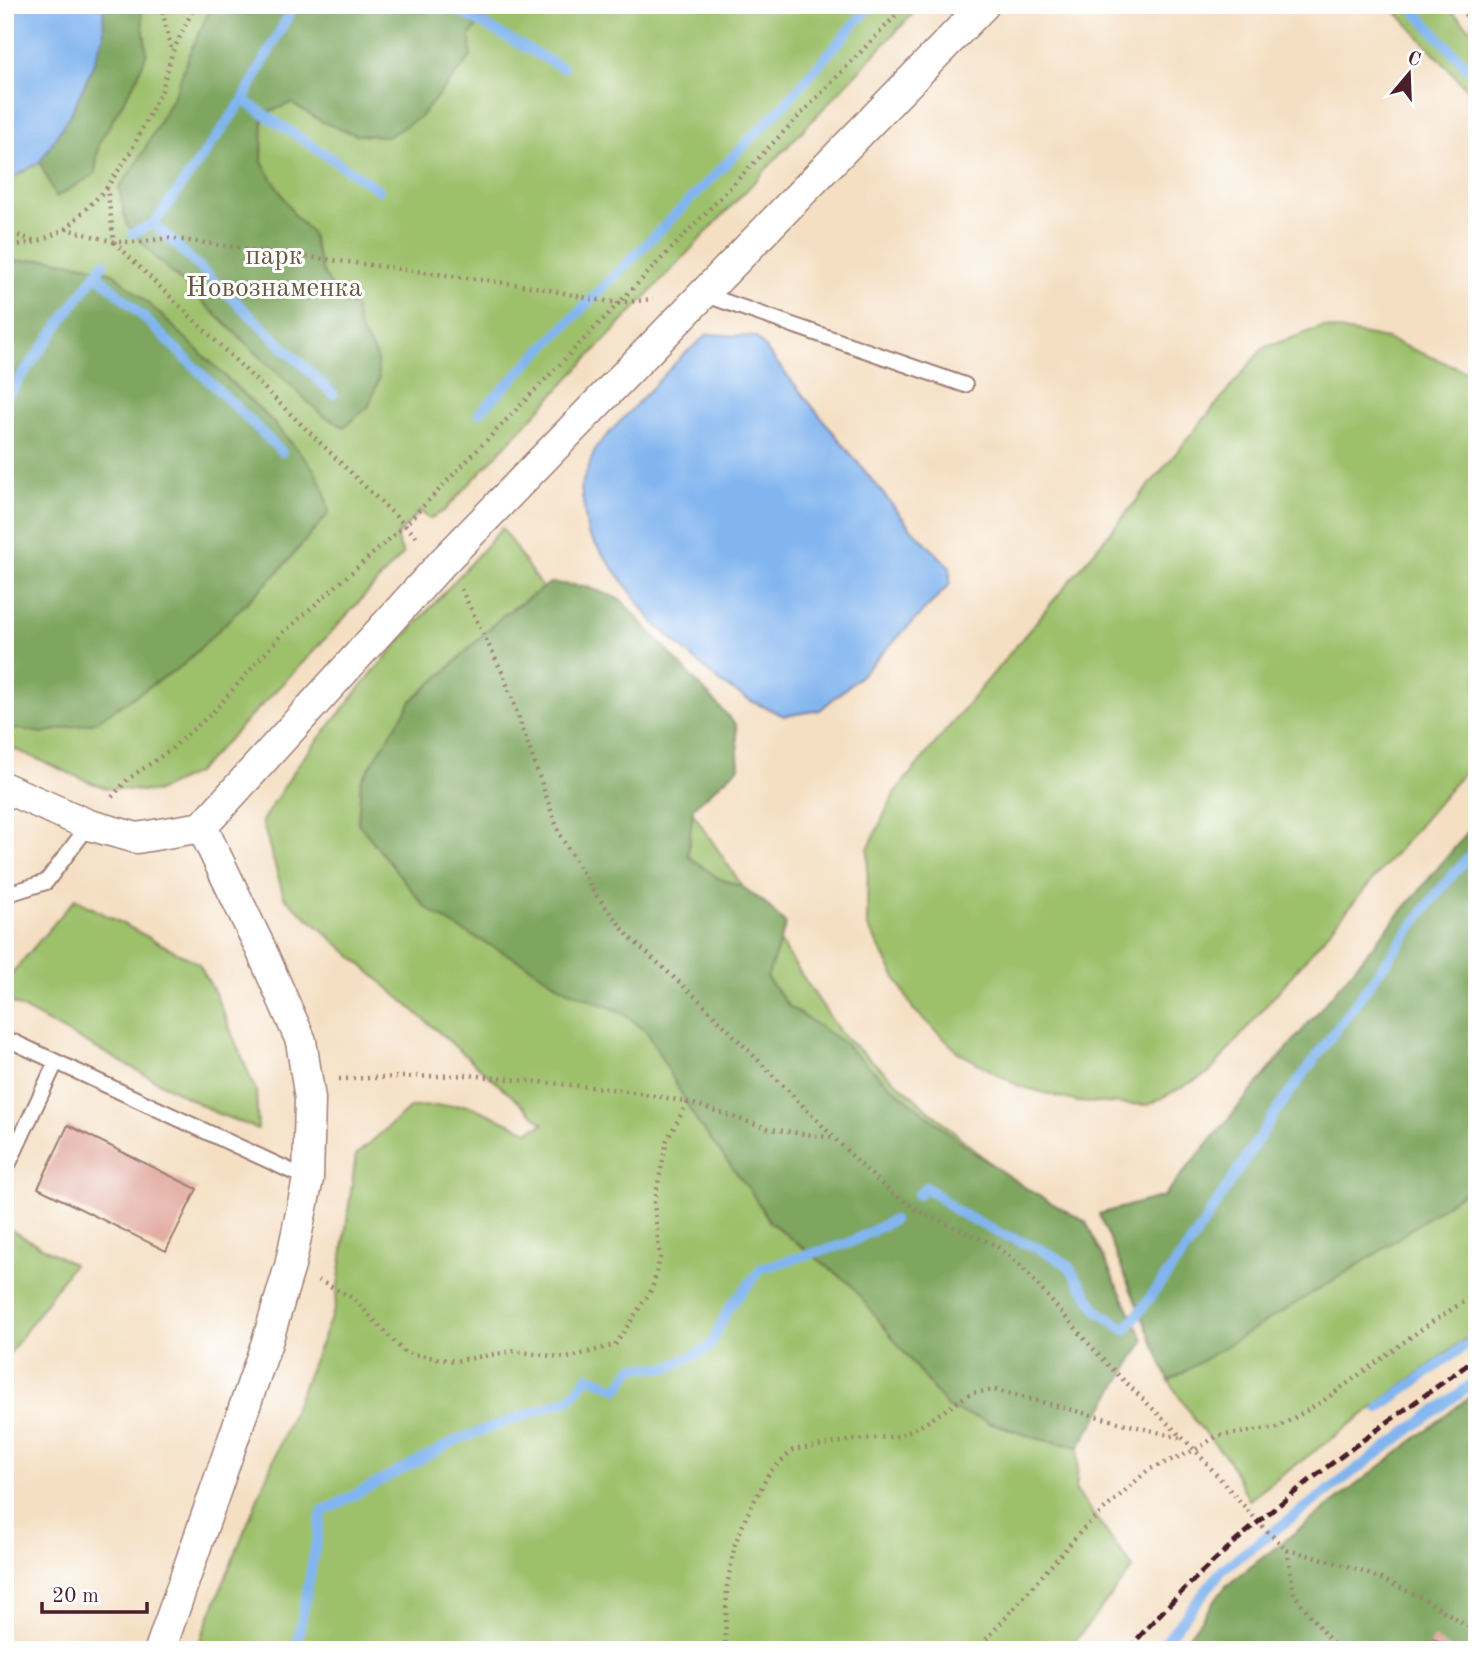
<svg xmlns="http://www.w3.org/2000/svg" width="1482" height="1655" font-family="'Old Standard TT',serif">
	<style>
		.green { fill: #9dc06a; stroke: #74704a; stroke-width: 2 }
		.forest { fill: #7ea65e; stroke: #646244; stroke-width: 2 }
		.water { fill: #82b5ef; stroke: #666a8d; stroke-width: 2 }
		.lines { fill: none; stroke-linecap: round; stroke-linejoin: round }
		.stream { stroke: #82b5ef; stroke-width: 10 }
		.building { fill: #e0a59a }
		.lane-casing { stroke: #9f7f76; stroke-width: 18 }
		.street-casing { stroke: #9f7f76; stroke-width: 33 }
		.path { stroke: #9f7f76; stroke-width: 4.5; stroke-dasharray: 2 5; stroke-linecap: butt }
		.lane { stroke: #fff; stroke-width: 14 }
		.street { stroke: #fff; stroke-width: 30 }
		.rail { stroke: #4a1f2b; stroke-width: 5; stroke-dasharray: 10 5; stroke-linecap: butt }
		.labels { text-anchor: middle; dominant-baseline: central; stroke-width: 6; stroke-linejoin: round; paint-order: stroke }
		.park-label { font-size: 28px; fill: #675741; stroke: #fff }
	</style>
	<rect width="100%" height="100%" fill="#fff"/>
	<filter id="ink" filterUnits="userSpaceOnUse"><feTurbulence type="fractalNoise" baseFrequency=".0143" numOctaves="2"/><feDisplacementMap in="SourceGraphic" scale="14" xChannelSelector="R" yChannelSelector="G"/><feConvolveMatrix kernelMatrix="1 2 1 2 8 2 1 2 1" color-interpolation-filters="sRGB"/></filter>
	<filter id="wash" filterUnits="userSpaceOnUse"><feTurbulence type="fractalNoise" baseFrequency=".00686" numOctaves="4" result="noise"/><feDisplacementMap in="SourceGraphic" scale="28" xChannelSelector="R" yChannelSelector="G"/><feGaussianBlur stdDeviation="1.57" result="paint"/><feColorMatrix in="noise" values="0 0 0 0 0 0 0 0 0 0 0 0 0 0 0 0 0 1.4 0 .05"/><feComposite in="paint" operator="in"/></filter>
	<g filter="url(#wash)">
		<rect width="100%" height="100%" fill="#f4dfc2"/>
		<path class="green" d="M5 5H921L444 511 429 519 420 511 396 537 403 554 311 654 196 773 155 792 106 788 92 783 5 745Z
			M1390 5H1445L1477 35V100Z
			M1322 327 1387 339 1471 373 1477 378V757L1209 1073 1148 1105 1078 1102 1019 1086 958 1052 913 1009 867 925 868 849 895 792 1263 348Z
			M502 528 842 1035 1029 1197 987 1423 1039 1439 1079 1447 1076 1491 1133 1568 1068 1650H196L335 1308 356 1155 411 1107 468 1105 528 1131 544 1124 284 897 262 821 300 762 373 672Z
			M75 899 198 963 215 993 256 1091 258 1129 216 1113 5 999V981Z
			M1477 1183V1330L1249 1500 1228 1459 1197 1424 1169 1381 1371 1257Z
			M5 1227 73 1264 5 1360Z"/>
		<path class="forest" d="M103 5H140L147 53 136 80 99 143 95 174 56 197 40 162 71 113 89 75 104 35Z
			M212 5H498L487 12 470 36 471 57 420 117 389 136 356 135 323 122 291 103 263 114 262 162 295 216 311 232 322 270 334 291 355 307 359 329 376 355 379 379 369 406 344 427 322 415 153 255 126 223 119 188 137 163 175 93 191 50Z
			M48 259 86 265 113 273 158 312 272 421 314 469 325 492 329 513 280 570 183 665 95 722 43 733 5 727V262Z
			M550 583 584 586 620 599 736 725 739 767 693 808 688 856 718 878 741 886 764 902 786 924 767 978 789 1006 841 1041 887 1083 970 1150 1032 1192 1086 1222 1144 1341 1079 1447 1039 1439 948 1408 850 1284 770 1222 751 1192 697 1122 647 1032 622 1012 566 990 524 963 463 931 425 907 358 823 361 781 412 700 448 669 502 616Z
			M1477 821V1183L1371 1257 1169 1381 1099 1214 1164 1196Z
			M1477 1391V1650H1178L1226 1586Z"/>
		<path class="water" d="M5 5H103L104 35 89 75 71 113 40 162 5 182Z
			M708 334 756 337 910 527 950 567V584L859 677 820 710 784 716 751 701 721 683 654 623 588 534 581 487 596 447 681 357Z"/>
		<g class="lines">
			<path class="stream" d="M294 5 243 100 154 224 333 394
				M448 5 563 68
				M1409 5 1477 78
				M243 100 379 190
				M133 233 154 224
				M104 263 96 274 131 305 282 452
				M5 399 96 274
				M479 413 783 106 871 5
				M918 1195 926 1187 958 1212 999 1233 1038 1248 1067 1264 1098 1311 1126 1330 1193 1240 1277 1110 1437 893 1477 847
				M1379 1408 1477 1337
				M296 1650 322 1512 459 1439 570 1399 589 1376 618 1389 633 1367 668 1368 709 1348 729 1308 762 1268 849 1243 893 1220
				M1158 1650 1224 1568 1477 1380"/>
		</g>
		<g id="blocks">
			<path class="building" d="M68 1125 197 1189 166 1251 38 1188Z
				M1433 1638 1454 1650H1427Z"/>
		</g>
	</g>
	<g filter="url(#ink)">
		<use href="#blocks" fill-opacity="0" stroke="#9f7f76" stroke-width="2"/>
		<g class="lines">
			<g class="lane-casing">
				<path id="lane" d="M703 294 965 385
					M5 895 46 882 89 825
					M5 1038 308 1179
					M5 1167 9 1163 56 1062"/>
			</g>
			<g class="street-casing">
				<path id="street" d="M5 788 89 825 137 838 202 827
					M202 827 442 563 984 5
					M160 1650 267 1342 290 1266 308 1179 310 1099 301 1041 259 945 202 827"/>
			</g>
			<path class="path" d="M161 5 172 52
				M195 5 172 53 162 90 129 155 107 187 114 242 420 540
				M1454 5 1477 25
				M66 229 107 188
				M5 231 34 241
				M5 247 36 242 66 229 114 242H141L168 238 535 287 592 299 619 303 653 299
				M461 589 504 676 559 833 593 891 630 938 699 1000 859 1163 890 1192 924 1214 995 1245 1020 1265 1105 1362 1195 1450 1258 1522 1287 1550 1294 1594 1337 1650
				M112 797 128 779 169 751 213 712 283 633 404 526 906 5
				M339 1079 468 1075 622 1090 688 1102 770 1129 834 1138
				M318 1280 353 1298 405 1353 455 1361 513 1351 567 1358 615 1345 652 1289 660 1258 654 1203 667 1140 688 1102
				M1287 1550C1359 1566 1417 1590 1477 1633
				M725 1650 727 1586 735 1544 746 1517 769 1473 793 1450 853 1440 899 1436 924 1424 971 1393 995 1390 1184 1439
				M977 1650 1084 1528 1148 1470 1195 1450 1217 1436 1277 1428 1323 1401 1426 1326 1477 1293"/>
			<use href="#lane" class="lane"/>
			<use href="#street" class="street"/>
			<path class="rail" d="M1128 1650C1226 1534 1354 1446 1477 1358"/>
		</g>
	</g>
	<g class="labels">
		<g class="park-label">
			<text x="274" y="257">парк<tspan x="274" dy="32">Новознаменка</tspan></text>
		</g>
	</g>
	<rect width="1482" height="1655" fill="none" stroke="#fff" stroke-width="28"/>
	<g transform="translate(1409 74) rotate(19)" stroke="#ffffff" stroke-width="5" paint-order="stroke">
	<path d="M0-5L12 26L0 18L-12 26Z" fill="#4a1f2b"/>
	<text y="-10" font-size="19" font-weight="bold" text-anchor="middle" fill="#4a1f2b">С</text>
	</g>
	<path d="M42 1602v10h105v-10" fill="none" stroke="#4a1f2b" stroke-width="3.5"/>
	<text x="52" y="1602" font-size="21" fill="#4a1f2b" stroke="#ffffff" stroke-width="5" paint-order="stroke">20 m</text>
</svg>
